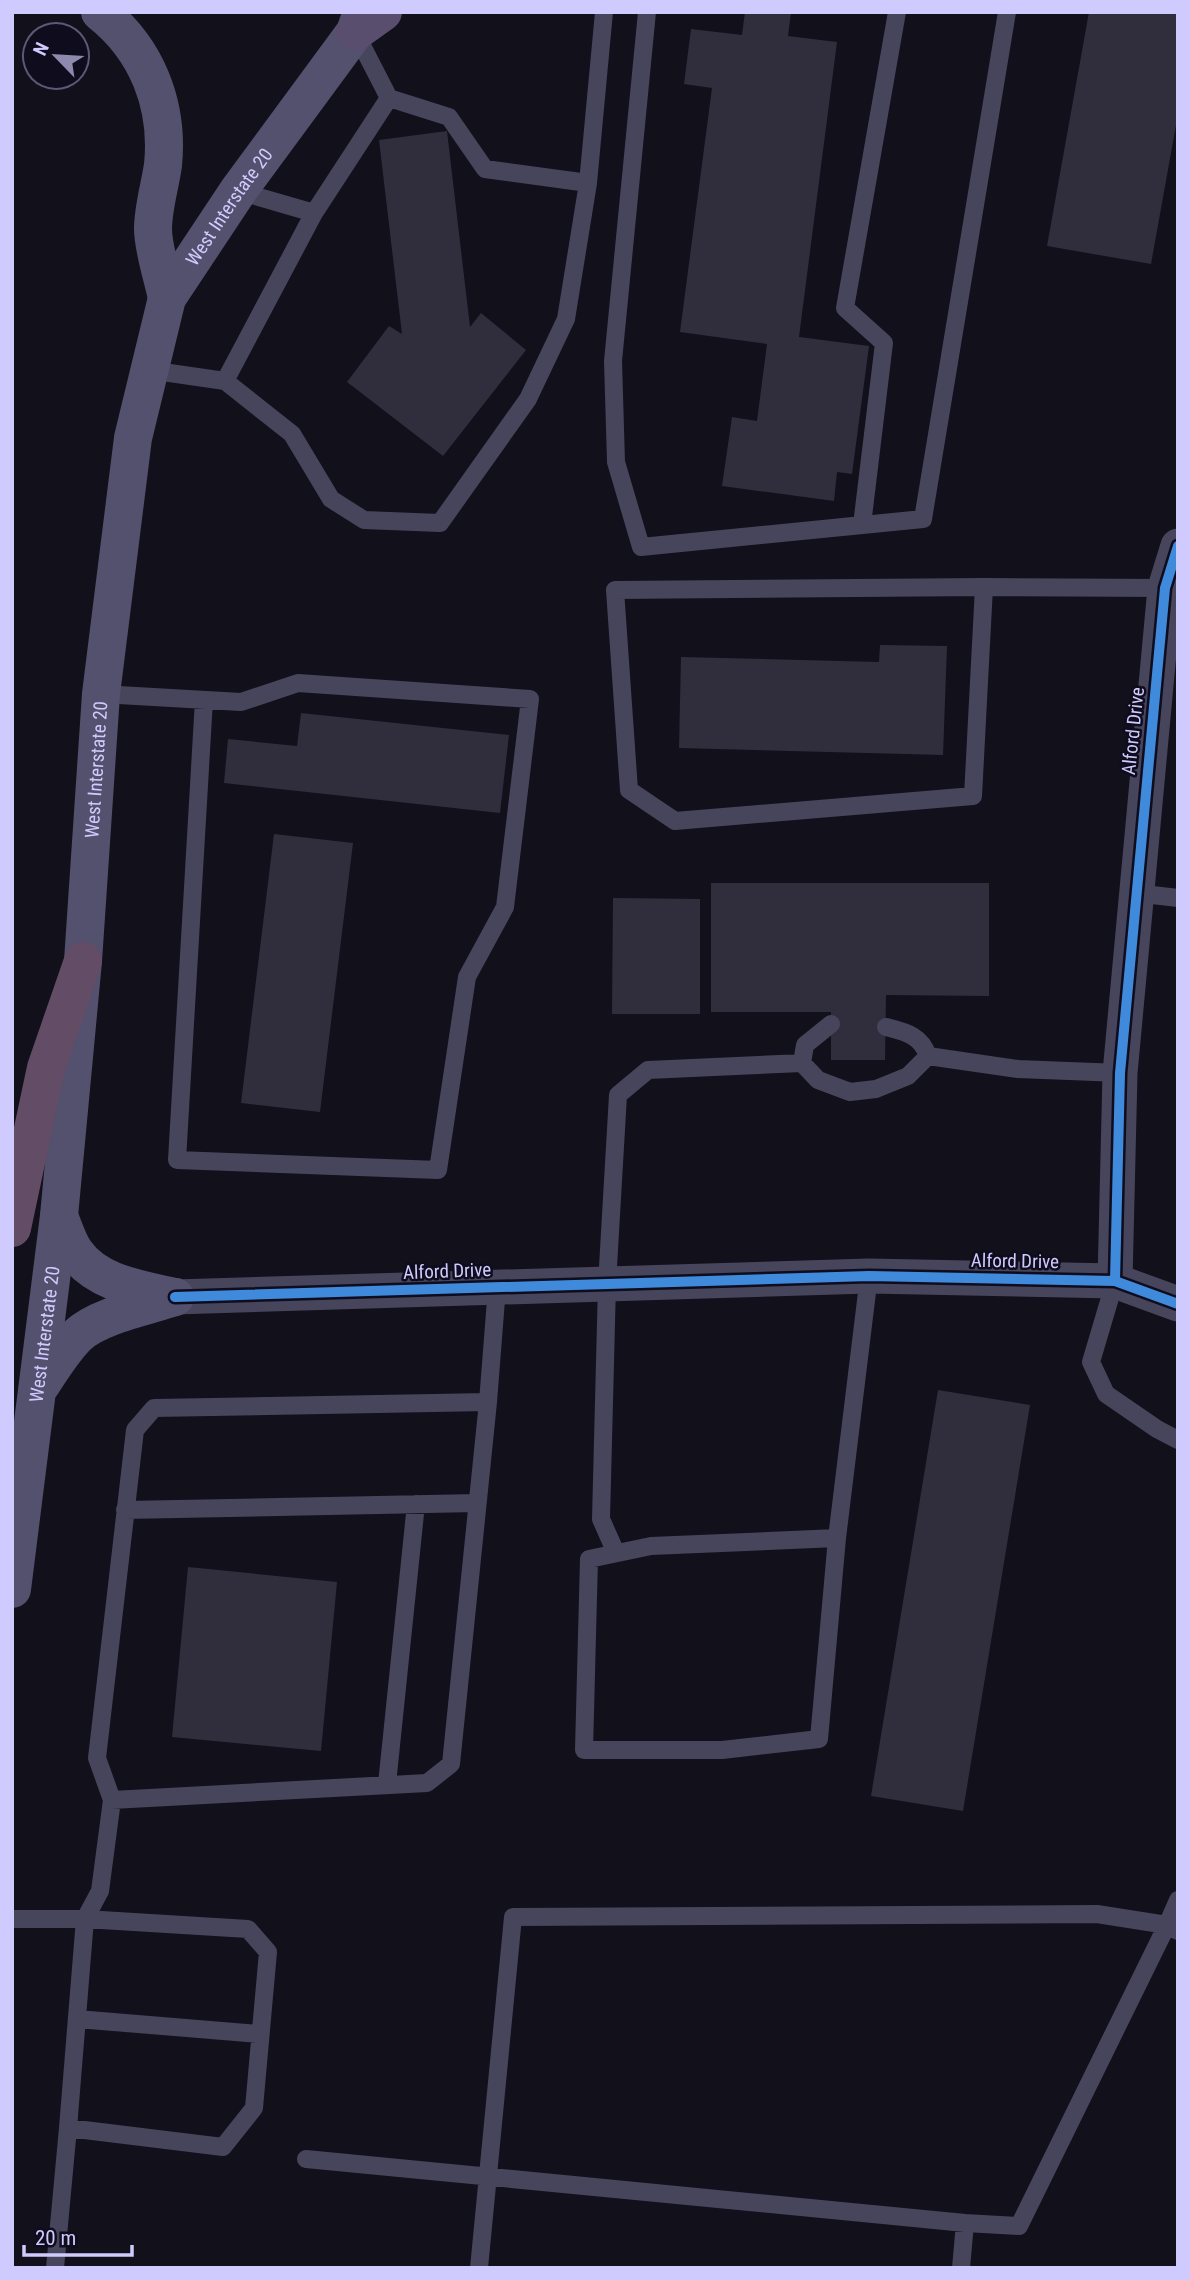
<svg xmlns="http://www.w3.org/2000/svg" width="1190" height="2280" font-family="'Roboto Condensed',sans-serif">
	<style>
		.building { fill: #302e3d }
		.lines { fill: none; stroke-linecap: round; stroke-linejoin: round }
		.lane { stroke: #46455b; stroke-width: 18 }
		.street { stroke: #46455b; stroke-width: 35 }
		.secondary { stroke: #53516e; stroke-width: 38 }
		.primary { stroke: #594e6d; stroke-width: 38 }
		.highway { stroke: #634c66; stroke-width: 38 }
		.cycleway-casing { stroke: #0f0c1e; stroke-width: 15 }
		.cycleway { stroke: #408adc; stroke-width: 10 }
		.labels { text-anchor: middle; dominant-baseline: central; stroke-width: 5; stroke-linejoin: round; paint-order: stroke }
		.street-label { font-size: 19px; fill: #d0cbfe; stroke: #0f0c1e }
	</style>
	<rect width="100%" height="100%" fill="#12101a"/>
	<path class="building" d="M745 12H791L788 36 837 42 799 337 869 346 852 474 837 472 834 501 722 486 732 417 757 421 767 344 680 332 712 88 684 84 691 29 742 35Z
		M1089 12H1178V114L1151 264 1047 246Z
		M447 131 470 327 481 313 526 350 443 456 347 382 389 326 402 334 379 140Z
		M880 645 947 646 943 755 679 748 681 657 879 662Z
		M301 713 509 735 500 813 224 783 228 739 297 746Z
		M274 834 353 843 320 1112 241 1103Z
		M711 883H989V996L886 995 885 1060H831V1012H711Z
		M613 898 700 899V1014H612Z
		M938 1390 1030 1405 963 1811 871 1796Z
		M188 1567 337 1582 321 1751 172 1737Z"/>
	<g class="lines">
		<path class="lane" d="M647 12 613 361 616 462 641 547 923 519 1007 12
			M355 32 389 98 449 117 485 169 588 183 604 12
			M238 191 314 213
			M149 370 225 381 314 213 389 98
			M225 381 292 434 331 499 364 520 440 523 528 399 566 319 588 183
			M862 525 884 343 845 308 897 12
			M984 587 973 796 675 821 629 790 615 590 984 587 1165 588
			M101 694 241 702 298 683 530 699 505 907 467 977 438 1170 177 1160 204 700
			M1135 893 1178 898
			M886 1027C905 1032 921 1035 928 1056
			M802 1063 805 1045 831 1024
			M1115 1281 1091 1362 1106 1394 1157 1429 1178 1440
			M125 1510 477 1503
			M837 1538 651 1546 589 1559 584 1750H722L819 1739 837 1538 869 1276
			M616 1553 601 1519 607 1284 618 1095 648 1070 802 1063 818 1080 850 1092 876 1089 908 1076 928 1056 1018 1069 1120 1073
			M387 1784 416 1504
			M112 1800 427 1783 451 1764 488 1402 497 1287
			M12 1919H85L100 1891 112 1800 97 1758 135 1430 154 1408 488 1402
			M77 2019 260 2034
			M306 2159 965 2223 1019 2226 1167 1925 1178 1931
			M55 2268 68 2128 223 2147 254 2108 268 1952 248 1929 85 1919 68 2128
			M479 2268 513 1917 1097 1914 1167 1925 1178 1900
			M961 2268 965 2223"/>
		<path class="street" d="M1115 1281 1120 1073 1165 588 1178 546
			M175 1297 869 1276 1115 1281 1178 1304"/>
		<g class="secondary">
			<path d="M100 12C147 49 169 105 163 165 160 186 153 208 153 229 153 249 163 278 167 298"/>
			<path d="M59 1216C64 1228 68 1242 75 1252 97 1284 140 1289 175 1297"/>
			<path d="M41 1385C52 1368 63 1350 77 1336 97 1316 148 1306 175 1297"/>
			<path id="s1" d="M12 1589 59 1216 83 961 101 694 133 438 167 298 238 191 355 32 362 12"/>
		</g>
		<path class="primary" d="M355 32 383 12"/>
		<path class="highway" d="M12 1228 46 1068 83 961"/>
		<g class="cycleway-casing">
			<path id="cycleway" d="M1115 1281 1120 1073 1165 588 1178 546
				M175 1297 869 1276 1115 1281 1178 1304"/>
		</g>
		<use href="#cycleway" class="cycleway"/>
	</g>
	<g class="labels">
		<g class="street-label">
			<text stroke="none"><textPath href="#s1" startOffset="1412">West Interstate 20</textPath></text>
			<text transform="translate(1133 731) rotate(-84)">Alford Drive</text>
			<text stroke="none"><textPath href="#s1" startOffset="824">West Interstate 20</textPath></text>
			<text transform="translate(1015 1261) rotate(1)">Alford Drive</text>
			<text transform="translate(447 1271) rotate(-2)">Alford Drive</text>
			<text stroke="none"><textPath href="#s1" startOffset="257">West Interstate 20</textPath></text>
		</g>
	</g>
	<rect width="1190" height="2280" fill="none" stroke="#d0cbfe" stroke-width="28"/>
	<g transform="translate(56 56) rotate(295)"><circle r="33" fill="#0f0c1e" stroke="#5c5878" stroke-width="2"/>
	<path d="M0-5L12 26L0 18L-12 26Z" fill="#8e8aae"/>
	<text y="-10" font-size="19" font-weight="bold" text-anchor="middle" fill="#d0cbfe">N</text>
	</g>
	<path d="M24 2245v10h108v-10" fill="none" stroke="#d0cbfe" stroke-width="3.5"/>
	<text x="35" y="2245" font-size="21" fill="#d0cbfe" stroke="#0f0c1e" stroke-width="5" paint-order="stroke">20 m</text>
</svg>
